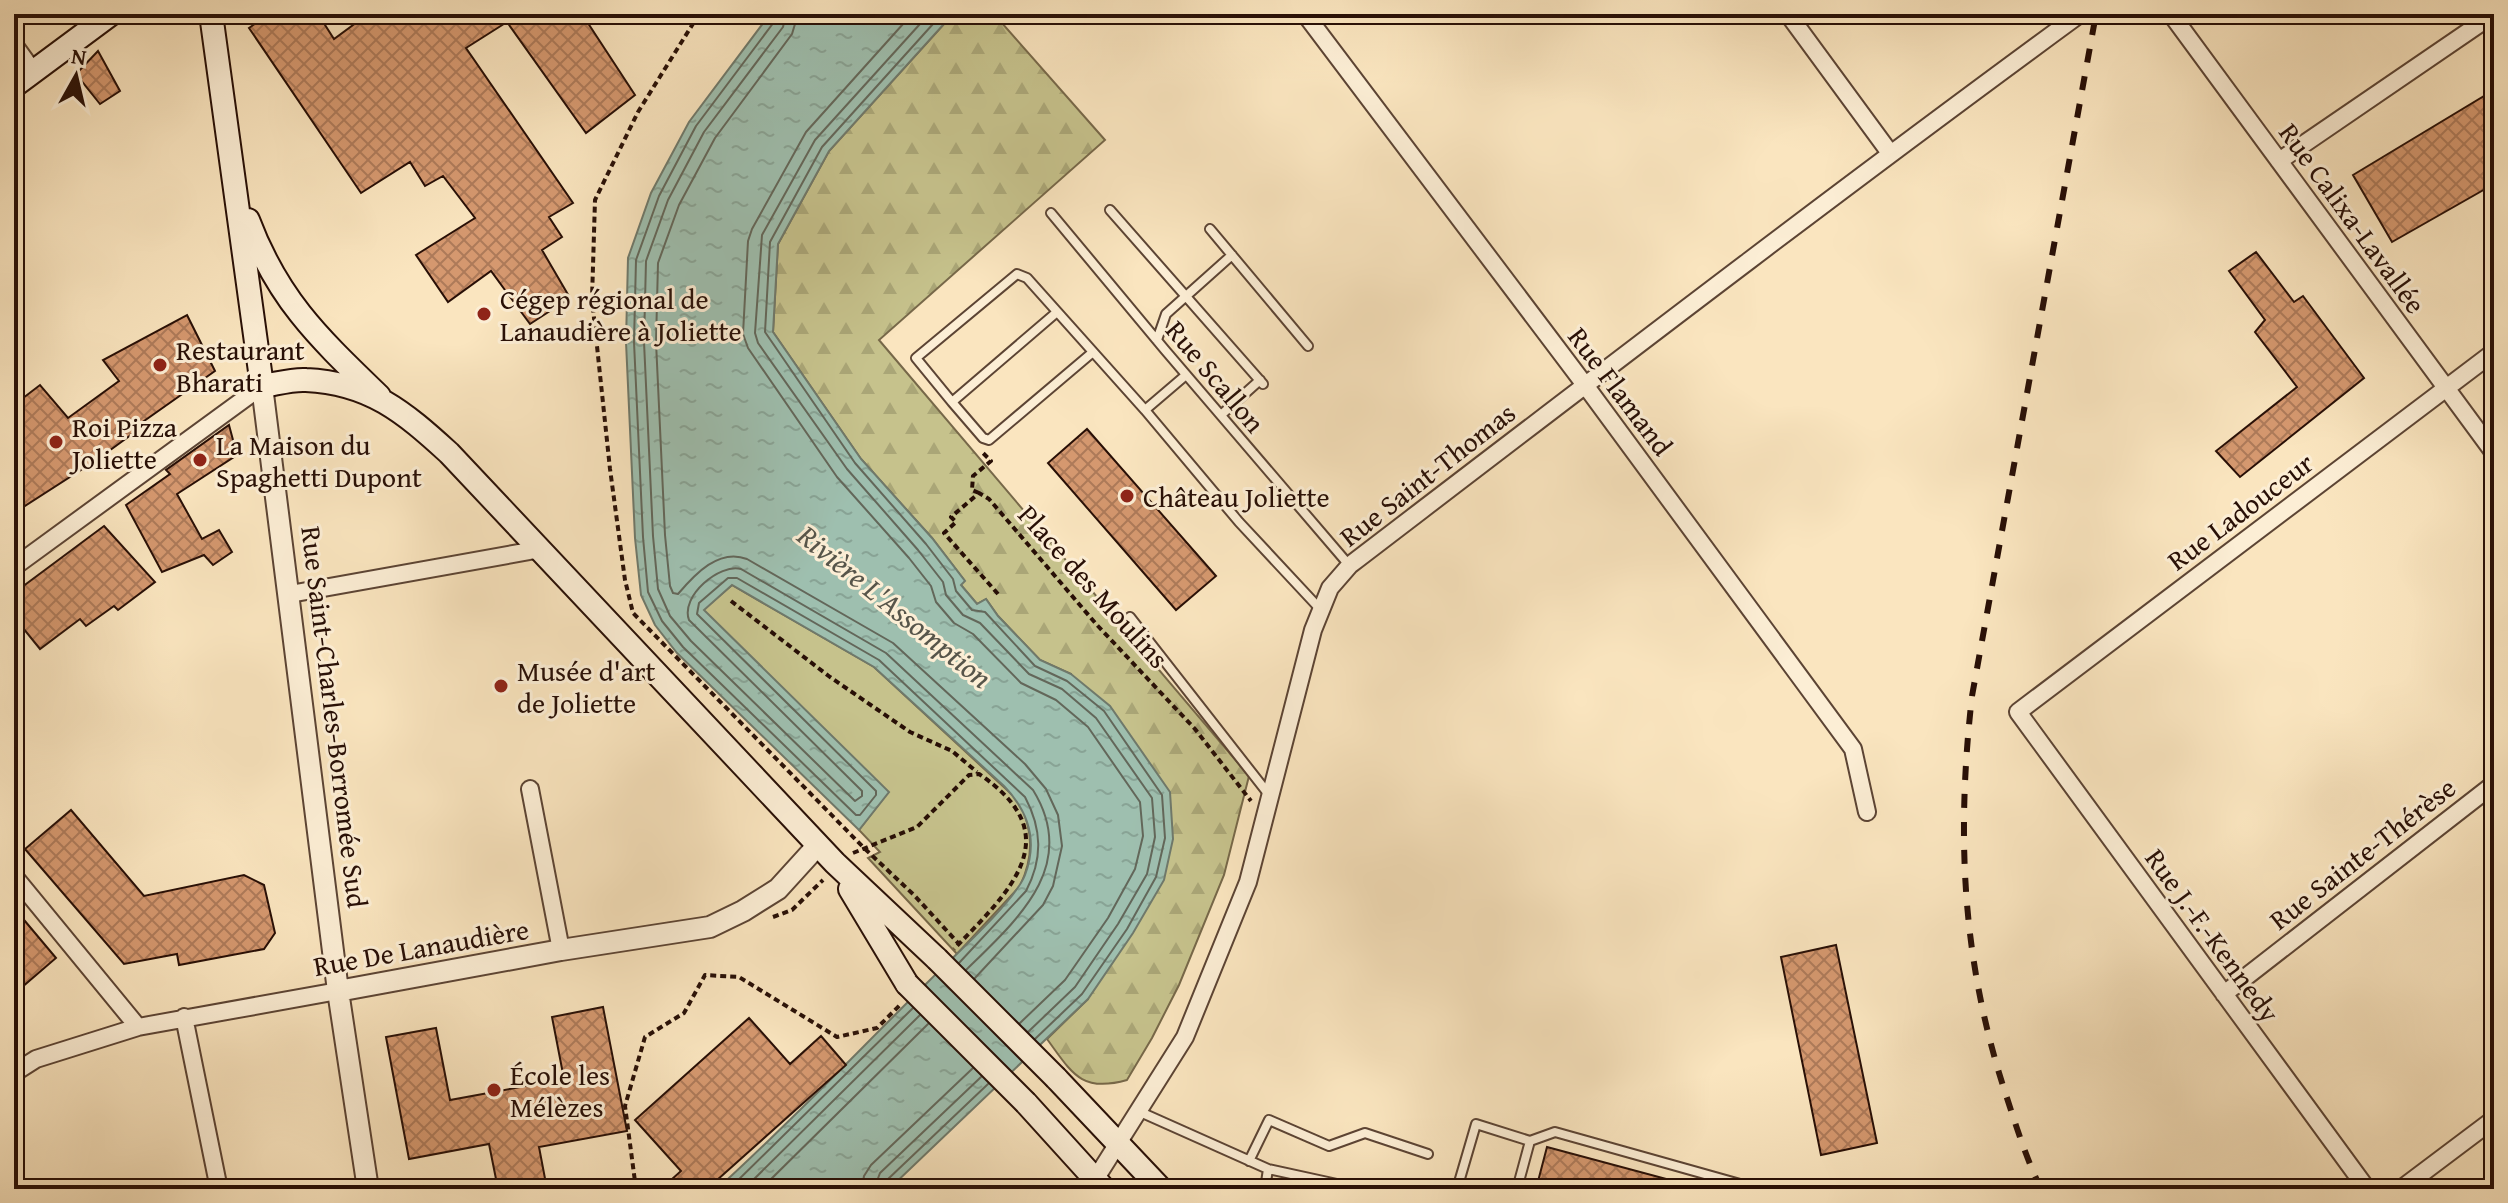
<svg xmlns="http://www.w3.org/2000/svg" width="2508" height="1203" font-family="'Gentium Book Plus',serif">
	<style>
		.forest { fill: url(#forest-firs); stroke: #776849; stroke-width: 2 }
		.park { fill: #c6c28c; stroke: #776849; stroke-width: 2 }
		.water { fill: url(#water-ripples); stroke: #6f796b; stroke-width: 2 }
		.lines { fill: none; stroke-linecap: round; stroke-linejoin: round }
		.shore { stroke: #63675a; stroke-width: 2 }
		.building { fill: url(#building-cross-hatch); stroke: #280f06; stroke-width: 2 }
		.service-casing { stroke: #5c4434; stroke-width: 12 }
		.minor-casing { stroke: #5c4434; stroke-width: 20 }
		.tertiary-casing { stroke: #5c4434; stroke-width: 24 }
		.secondary-casing { stroke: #280f06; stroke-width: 26 }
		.path { stroke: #280f06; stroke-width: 4; stroke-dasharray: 6 4; stroke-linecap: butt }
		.service { stroke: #fceed5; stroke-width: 8 }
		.minor { stroke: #fceed5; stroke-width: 16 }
		.tertiary { stroke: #fceed5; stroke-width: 20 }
		.secondary { stroke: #fceed5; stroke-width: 22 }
		.rail { stroke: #280f06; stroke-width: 6; stroke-dasharray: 14 14; stroke-linecap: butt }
		.secondary-bridge-casing { stroke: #280f06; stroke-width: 26; stroke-linecap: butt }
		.secondary-bridge { stroke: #fceed5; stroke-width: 22 }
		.poi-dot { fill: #8f2418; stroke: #fceed5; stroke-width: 3 }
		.labels { text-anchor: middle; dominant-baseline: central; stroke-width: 6; stroke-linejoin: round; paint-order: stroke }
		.street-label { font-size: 28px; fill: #280f06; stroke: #fceed5 }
		.poi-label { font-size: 28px; fill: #280f06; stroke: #fceed5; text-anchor: start }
		.water-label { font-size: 30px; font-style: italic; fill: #57554a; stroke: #fceed5 }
	</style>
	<defs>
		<pattern id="forest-firs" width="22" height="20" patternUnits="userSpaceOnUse" patternTransform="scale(2)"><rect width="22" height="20" fill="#c6c28c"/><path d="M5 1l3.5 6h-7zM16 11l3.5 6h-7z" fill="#aaa677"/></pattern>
		<pattern id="water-ripples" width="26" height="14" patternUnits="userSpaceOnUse" patternTransform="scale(2)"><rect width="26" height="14" fill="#9ebfaf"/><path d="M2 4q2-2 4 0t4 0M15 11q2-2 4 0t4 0" fill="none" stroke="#88a395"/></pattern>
		<pattern id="building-cross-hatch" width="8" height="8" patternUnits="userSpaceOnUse" patternTransform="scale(2)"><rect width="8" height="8" fill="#d5986f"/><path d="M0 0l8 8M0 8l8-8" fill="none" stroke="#ad7a59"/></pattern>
	</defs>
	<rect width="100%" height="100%" fill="#fae5bf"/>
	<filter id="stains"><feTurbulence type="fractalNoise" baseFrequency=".0025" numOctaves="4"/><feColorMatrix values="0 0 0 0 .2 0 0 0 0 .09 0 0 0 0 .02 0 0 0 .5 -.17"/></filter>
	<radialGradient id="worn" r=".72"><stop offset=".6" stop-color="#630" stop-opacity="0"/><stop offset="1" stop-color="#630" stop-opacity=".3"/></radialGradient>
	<path class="forest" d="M953 14H994L1105 140 879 340 1249 776 1224 875 1179 985 1152 1038 1127 1080C1081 1093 1072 1073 1047 1039L1088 999 1071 674 1040 660 998 616 986 599 977 604 960 584 964 580 932 538 861 459 773 332 778 244 829 151Z"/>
	<path class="park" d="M732 585 874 667 1020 802C1033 832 1034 856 1020 886L957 954 868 858 880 852 859 830 888 792 703 610Z"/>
	<path class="water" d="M770 14H953L829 151 778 244 773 332 861 459 932 538 965 581 961 585 977 604 986 599 998 616 1040 660 1071 674 1110 706 1170 792 1173 839 1164 880 1133 933 1088 999 889 1189H717C791 1122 860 1049 931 979 953 957 1015 901 1025 875 1038 841 1029 812 1004 786L874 667 732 585 704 610 889 792 859 830 677 653 655 625 641 595 635 538 626 342 628 258 651 193 689 122Z"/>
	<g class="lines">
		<path class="shore" d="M776 14 774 22 696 126 659 196 636 260 634 342 643 537 648 592 662 621 683 647 856 815H860L876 795V791L697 614 699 603 728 578H737L879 660 1025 797C1042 829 1043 859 1026 891L959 963
			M786 14 783 27 704 132 668 200 646 261 644 342 653 536 658 589 670 616 691 641 855 801 862 796V791L689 620C680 596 720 563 741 569L886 653 1033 790C1080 866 1017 920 966 970
			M798 14 792 34 715 138 679 205 658 263 656 342 665 535 670 586 673 593 678 594C695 574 719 548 747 559L893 643 1025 764 1046 789 1058 815 1062 846 1053 886 1043 905 975 978
			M912 14 806 132 752 229 748 241 743 334 748 348 837 477 909 558 931 586 936 602 954 623 973 634 1021 683 1056 700 1088 727 1140 802 1143 836 1135 869 1108 918 1065 980 1020 1023
			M929 14 815 140 762 235 755 333 758 343 847 469 918 550 943 582 946 595 963 615 980 623 1029 674 1062 689 1096 718 1152 798 1155 837 1147 874 1118 924 1075 987 1028 1032
			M942 14 822 147 770 242 765 332 855 463 926 544 953 579 956 591 972 610 985 612 1035 666 1067 681 1104 711 1162 795 1165 838 1156 877 1127 929 1082 994 1035 1039
			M729 1189 913 1008
			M744 1189 920 1015
			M761 1189 928 1024
			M862 1189 864 1176 871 1165 973 1068
			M874 1189 880 1173 981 1077
			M884 1189 887 1180 988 1084"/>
	</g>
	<path class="building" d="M269 14H318L334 39 368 14H582L635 95 586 133 507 22 466 48 573 203 549 217 562 237 542 250 570 298 530 324 491 271 448 302 416 255 475 218 443 176 425 186 410 162 361 193 249 28Z
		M98 51 120 91 100 104 76 74Z
		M2494 90V184L2392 242 2353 175Z
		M2256 252 2294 302 2303 296 2364 378 2240 477 2216 451 2297 387 2255 332 2265 320 2229 271Z
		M187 315 215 371 137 426 139 429 98 459 14 513V405L40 385 68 418 119 381 103 360Z
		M229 425 237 455 177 494 202 539 219 530 232 552 213 565 204 555 162 572 126 505 170 474 166 470Z
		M1087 429 1216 576 1176 610 1048 463Z
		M104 526 155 582 118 610 114 606 86 626 80 619 40 649 14 617V593Z
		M71 810 144 896 244 875 264 885 275 933 264 949 179 965 177 954 124 964 25 849Z
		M14 908 56 958 14 994Z
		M1836 945 1877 1143 1821 1155 1781 957Z
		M603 1007 627 1131 539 1147 547 1189H498L489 1144 409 1159 386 1037 436 1028 450 1100 564 1079 552 1017Z
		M749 1018 790 1064 821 1036 846 1065 707 1189H661L681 1171 635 1120Z
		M1547 1147 1685 1184V1189H1536Z"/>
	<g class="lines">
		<g class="service-casing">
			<path id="service" d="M1110 210 1263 384
				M1051 213 1165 350 1349 565
				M1210 229 1308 346
				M1057 312 952 402 916 358 1017 274 1027 278 1145 410 1239 522 1321 610
				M1157 340 1166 314 1232 255
				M952 402 983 438 989 440 1093 352
				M1145 410 1186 375
				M1221 415 1260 380
				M1130 617 1270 796
				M1138 1111 1268 1169 1360 1189
				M1530 1141 1555 1132 1758 1189
				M1249 1161 1269 1120 1329 1146 1365 1133 1428 1154
				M1265 1189 1268 1169
				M1457 1189 1476 1124 1530 1141 1517 1189"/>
		</g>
		<g class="minor-casing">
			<path id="minor" d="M1305 14 1585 385 1853 749 1867 812
				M1788 14 1890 153
				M2171 14 2494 453
				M2279 161 2494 14
				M14 567 262 386
				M290 594 541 549
				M530 789 561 950
				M14 876 138 1027
				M2224 994 2494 784
				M184 1017 219 1189
				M14 1073 36 1059 138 1027 338 991
				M1091 1186 1185 1037 1248 882 1313 630 1330 588 1350 565C1592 380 1834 194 2080 14
				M2367 1189 2018 712 2494 352
				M2401 1189 2494 1119"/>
		</g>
		<g class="tertiary-casing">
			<path id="tertiary" d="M14 48 32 73
				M262 386 338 991 368 1189
				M338 991 561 950 710 927 743 911 778 889 818 845"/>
		</g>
		<g class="secondary-casing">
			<path id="secondary" d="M211 14 262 386C276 384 292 379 306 380 370 383 404 412 449 453L835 863 937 959
				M14 86 111 14
				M248 220C278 300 319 338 379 396
				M850 889 907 984
				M1056 1078 1161 1189
				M1026 1103 1104 1189"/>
		</g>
		<path class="path" d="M699 14 638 112 595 200 592 299 610 469 625 580 633 613 863 847 914 895 959 944
			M979 493 972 490 973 476 991 461 982 452
			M998 594 944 533 956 522 951 517 979 493 989 499 1097 625 1195 729 1251 801
			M731 601 830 677 910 732 952 751 977 772
			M853 853 917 827 969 775 979 774C1071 836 1009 892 954 949
			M773 917 792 910 823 880
			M636 1189 625 1106 645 1037 684 1013 705 975 739 977 837 1037 877 1028 901 1004"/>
		<use href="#service" class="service"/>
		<use href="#minor" class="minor"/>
		<use href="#tertiary" class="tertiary"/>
		<use href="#secondary" class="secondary"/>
		<path class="rail" d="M2041 1189C2027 1160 2017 1129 2007 1098 1962 963 1956 837 1972 696L2096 14"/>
		<g class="secondary-bridge-casing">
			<path id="secondary-bridge" d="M937 959 1056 1078
				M907 984 1026 1103"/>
		</g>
		<use href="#secondary-bridge" class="secondary-bridge"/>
	</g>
	<g class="poi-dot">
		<circle cx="484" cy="314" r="8"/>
		<circle cx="160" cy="365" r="8"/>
		<circle cx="56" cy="442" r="8"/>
		<circle cx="200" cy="460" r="8"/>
		<circle cx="1127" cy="496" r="8"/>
		<circle cx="501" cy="686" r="8"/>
		<circle cx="494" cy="1090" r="8"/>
	</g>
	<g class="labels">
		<g class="street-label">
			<text transform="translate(2353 218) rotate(54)">Rue Calixa-Lavallée</text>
			<text transform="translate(1216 376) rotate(50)">Rue Scallon</text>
			<text transform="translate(1621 391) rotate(53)">Rue Flamand</text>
			<text transform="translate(1427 474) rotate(-38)">Rue Saint-Thomas</text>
			<text transform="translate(2240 511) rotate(-37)">Rue Ladouceur</text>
			<text transform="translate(1094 586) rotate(48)">Place des Moulins</text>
			<text transform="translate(335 717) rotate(83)">Rue Saint-Charles-Borromée Sud</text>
			<text transform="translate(2362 853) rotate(-38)">Rue Sainte-Thérèse</text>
			<text transform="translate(2213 935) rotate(54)">Rue J.-F.-Kennedy</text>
			<text transform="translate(421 947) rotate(-10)">Rue De Lanaudière</text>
		</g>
		<g class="poi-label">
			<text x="500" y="298">Cégep régional de<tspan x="500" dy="32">Lanaudière à Joliette</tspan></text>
			<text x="176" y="349">Restaurant<tspan x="176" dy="32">Bharati</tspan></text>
			<text x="72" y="426">Roi Pizza<tspan x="72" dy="32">Joliette</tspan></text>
			<text x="216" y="444">La Maison du<tspan x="216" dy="32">Spaghetti Dupont</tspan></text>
			<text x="1143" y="496">Château Joliette</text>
			<text x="517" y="670">Musée d'art<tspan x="517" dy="32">de Joliette</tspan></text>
			<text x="510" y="1074">École les<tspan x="510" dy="32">Mélèzes</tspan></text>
		</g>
		<g class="water-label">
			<text transform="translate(895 606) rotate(39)">Rivière L'Assomption</text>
		</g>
	</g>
	<rect width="2508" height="1203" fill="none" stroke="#fae5bf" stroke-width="48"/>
	<rect x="16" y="16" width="2476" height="1171" fill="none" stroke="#280f06" stroke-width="4"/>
	<rect x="24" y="24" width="2460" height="1155" fill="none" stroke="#280f06" stroke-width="2"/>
	<g transform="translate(76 76) rotate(8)" stroke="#fceed5" stroke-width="6" paint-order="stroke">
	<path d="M0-6L14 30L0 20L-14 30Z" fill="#280f06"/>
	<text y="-12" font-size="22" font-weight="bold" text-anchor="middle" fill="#280f06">N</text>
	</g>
	<rect width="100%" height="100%" filter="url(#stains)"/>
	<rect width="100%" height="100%" fill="url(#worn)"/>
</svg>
